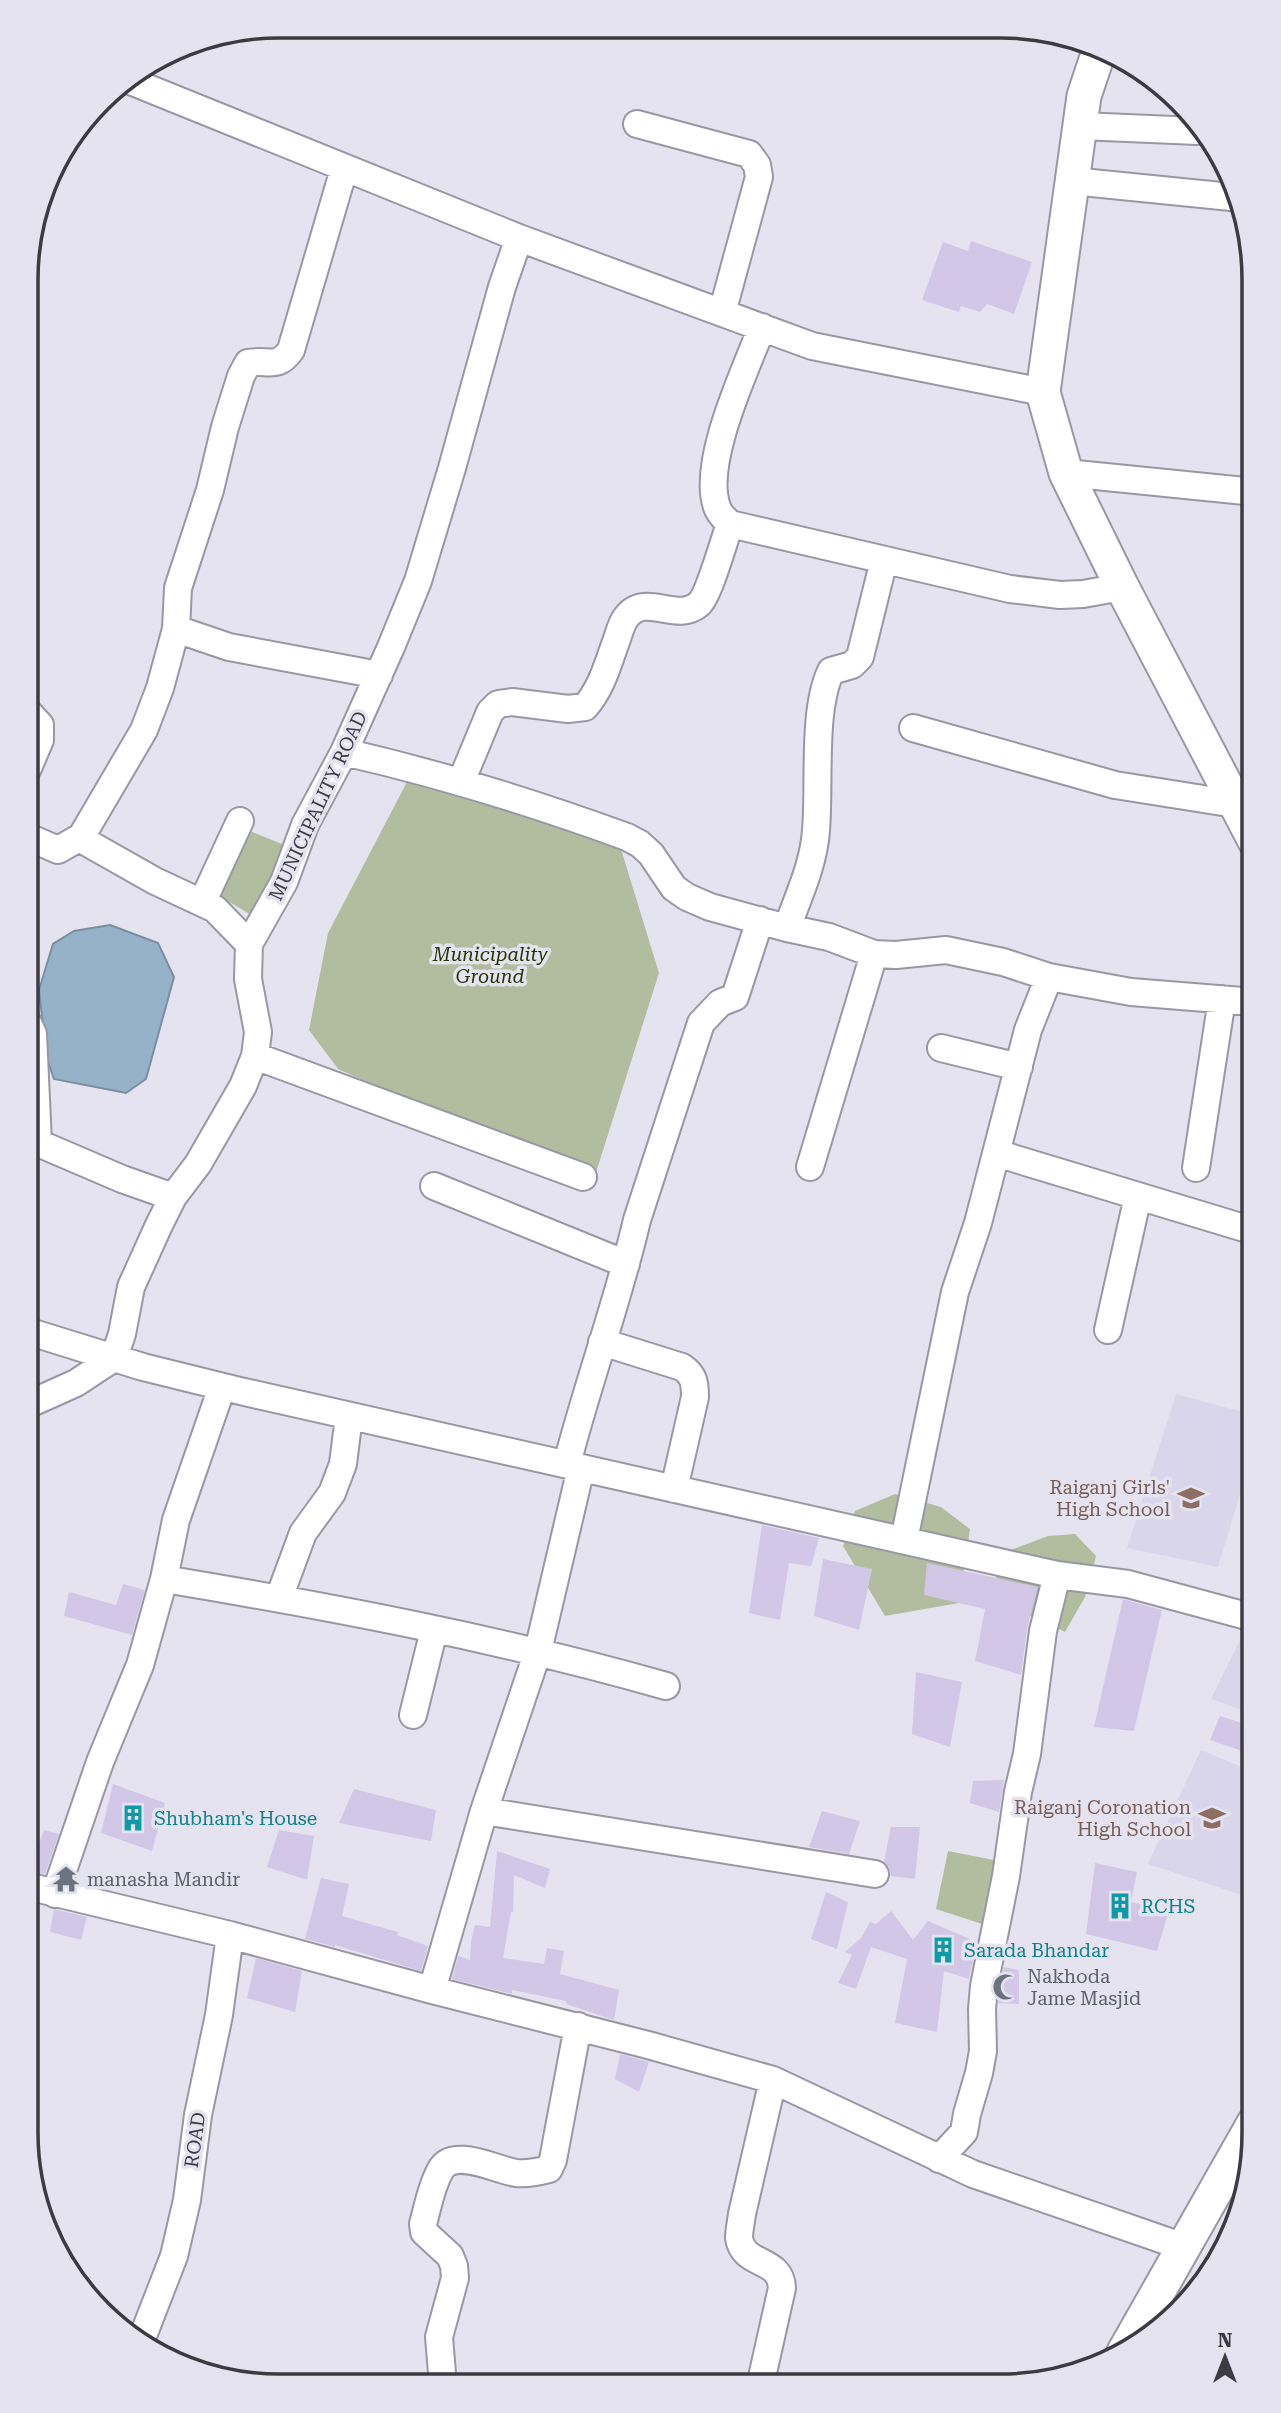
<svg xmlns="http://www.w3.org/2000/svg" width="1281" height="2413" font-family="'Roboto Serif',serif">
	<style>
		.built { fill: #d9d5ea }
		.green { fill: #b2bd9f }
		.water { fill: #96b2c9; stroke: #7b8ea0; stroke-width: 2 }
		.building { fill: #d2c7e7 }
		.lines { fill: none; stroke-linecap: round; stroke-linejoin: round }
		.minor-casing { stroke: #9997a4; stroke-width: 30 }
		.major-casing { stroke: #9997a4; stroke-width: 37 }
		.minor { stroke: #fff; stroke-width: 26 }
		.major { stroke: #fff; stroke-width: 33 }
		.labels { text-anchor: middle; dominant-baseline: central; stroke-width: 7; stroke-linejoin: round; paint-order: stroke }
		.street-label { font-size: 19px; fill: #3c3b41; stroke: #e6e3f1 }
		.park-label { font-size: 19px; font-style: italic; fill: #283500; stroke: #e6e3f1 }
		.education-label { font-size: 19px; fill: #785e54; stroke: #e6e3f1; text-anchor: end }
		.culture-label { font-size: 19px; fill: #0d838f; stroke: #e6e3f1; text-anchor: start }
		.worship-label { font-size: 19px; fill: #5b616d; stroke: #e6e3f1; text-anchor: start }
		.rim { fill: none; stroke: #3c3b41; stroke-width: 3.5 }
	</style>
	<rect width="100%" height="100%" fill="#e6e3f1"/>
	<path class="built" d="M1176 1394 1254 1415V1448L1218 1567 1127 1548Z
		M1239 1642 1254 1647V1714L1211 1699Z
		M1201 1750 1254 1772V1899L1148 1864Z"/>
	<path class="green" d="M407 782 617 836 659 973 593 1182 338 1069 309 1030 328 933Z
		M245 829 292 848 253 916 214 893Z
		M895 1494 941 1507 970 1529 959 1603 885 1616 843 1546 855 1511Z
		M1075 1534 1096 1556 1085 1597 1065 1632 1010 1606 990 1588 1011 1550 1048 1536Z
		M948 1851 994 1860 985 1925 936 1909Z"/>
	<path class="water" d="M110 925 158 943 174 977 146 1079 126 1093 54 1079 47 1059 39 990 53 944 74 931Z"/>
	<path class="building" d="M971 241 1032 262 1014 314 987 304 980 312 961 306 959 312 922 300 943 242 968 251Z
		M762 1525 819 1538 811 1566 789 1563 780 1620 749 1613Z
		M823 1559 872 1569 859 1630 814 1616Z
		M927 1563 1038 1587 1027 1629 1021 1675 975 1661 985 1609 924 1595Z
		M123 1584 145 1590 132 1635 64 1616 69 1592 116 1605Z
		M1123 1599 1162 1610 1134 1731 1094 1727Z
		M916 1672 962 1682 950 1747 912 1734Z
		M1220 1716 1254 1727V1755L1210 1740Z
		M1004 1780 999 1812 970 1803 973 1781Z
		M113 1784 165 1803 152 1851 101 1833Z
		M354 1789 436 1810 431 1841 339 1823Z
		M822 1811 860 1821 849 1854 809 1847Z
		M891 1827H920L915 1879 891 1876 889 1868 884 1861Z
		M44 1830 59 1834 45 1874 27 1871V1858L33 1860Z
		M279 1830 314 1836 307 1880 267 1867Z
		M497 1851 550 1869 545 1888 514 1875 513 1912H511L503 1958 544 1964 547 1948 564 1951 560 1974 619 1990 614 2020 566 2004V2001L512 1990V1994L452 1979 458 1956 470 1960 471 1942 475 1925 490 1927Z
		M1095 1863 1137 1872 1131 1902 1169 1910 1157 1951 1086 1934Z
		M321 1878 349 1884 342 1916 398 1932 397 1935 428 1946 421 1971 335 1945V1947L305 1939Z
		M826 1892 848 1902 837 1949 811 1939Z
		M54 1909 87 1917 81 1940 50 1932Z
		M891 1911 913 1940 928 1921 977 1942 969 1979 944 1971 937 2032 895 2023 907 1959 871 1947 856 1989 838 1983 852 1955 845 1952 861 1938 870 1922 876 1924Z
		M256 1958 302 1971 295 2012 247 1998Z
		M1004 1967 1019 1970V2004L998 2003Z
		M620 2054 649 2062 639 2092 615 2079Z"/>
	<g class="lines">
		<g class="minor-casing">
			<path id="minor" d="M128 80 519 238 812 346 1043 392
				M637 124 749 154 757 165 759 177 722 313
				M1080 126 1197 131
				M1072 181 1241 198
				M762 327C745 371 701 463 717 507 719 514 725 519 730 524L1010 589 1060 595 1083 594 1122 587
				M1066 473 1255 492
				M176 629 178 588 210 490 225 427 241 376 248 363C268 359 277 370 291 350L344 169
				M913 728 1115 785 1235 804 1255 792
				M344 752C440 774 534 803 627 837L640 844 651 854 674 888 687 897 710 907 787 928 829 937 874 954 896 955 946 950 1003 962 1049 977 1131 992 1255 1002
				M28 768 40 740V725L28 712
				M461 782 490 712 498 704 512 702 568 709 585 707C602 688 608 663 617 639 619 633 621 625 625 619 644 590 676 624 699 604 709 595 724 540 730 524
				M28 837 58 850 79 838 155 881 215 909 249 944
				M80 839 144 730 160 688 176 629 229 647 379 675
				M202 903 240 821
				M787 928C798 897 814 864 816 830 820 785 812 710 831 671L852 665 860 657 884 560
				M27 1021 33 1034 38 1143 122 1179 173 1197
				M941 1048 1019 1067
				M255 1056 583 1177
				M996 1153 1254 1231
				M810 1167 874 954
				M1196 1168 1222 999
				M434 1186 626 1264
				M1108 1330 1138 1196
				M27 1331 143 1367 240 1391 1057 1575 1128 1584 1254 1618
				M602 1342 682 1367C694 1375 695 1383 695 1397L674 1489
				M27 1405 76 1383 114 1358 122 1334 131 1287 159 1225 173 1197 198 1164 243 1086 255 1056 258 1032 248 979 249 944 284 882 305 825 344 752 391 647 418 581 452 468 502 287 519 238
				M567 1464C588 1382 618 1302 637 1220L701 1023 720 1003 735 997 760 920
				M904 1540 955 1292 978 1223 1028 1030 1049 977
				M164 1579C333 1607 502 1639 666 1686
				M279 1598 303 1533 332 1493 343 1464 349 1416
				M413 1715 434 1630
				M484 1811 875 1874
				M27 1886 230 1935 432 1990 648 2045 773 2080 973 2174 1184 2247
				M55 1894 100 1762 140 1665 164 1579 176 1520 222 1387
				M432 1990 484 1811 538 1651 581 1468
				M939 2159 964 2132 967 2114 979 2073 983 2051 982 2009 984 1986 1006 1876 1018 1792 1027 1754 1043 1631 1057 1575
				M141 2341 174 2256 187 2200 198 2115 219 2015 230 1935
				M443 2385 439 2337 455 2278 454 2266 450 2256 424 2232 423 2224C428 2206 431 2187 440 2171 452 2146 496 2170 516 2173 528 2174 538 2172 549 2169L553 2160 578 2026
				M760 2386 782 2288C781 2257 743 2267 739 2238 739 2231 741 2222 742 2214L773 2080"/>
		</g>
		<g class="major-casing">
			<path id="major" d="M1098 54 1084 96 1043 392 1066 473 1122 587 1255 841
				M1124 2352 1254 2123"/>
		</g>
		<use href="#minor" class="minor"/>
		<use href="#major" class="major"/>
	</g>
	<defs>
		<g id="school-bare" transform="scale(2.1)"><path d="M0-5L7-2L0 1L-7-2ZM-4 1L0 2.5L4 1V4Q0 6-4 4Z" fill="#8d6e63" stroke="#e6e3f1" stroke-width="2.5" paint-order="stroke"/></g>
		<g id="building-bare" transform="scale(2.1)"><path d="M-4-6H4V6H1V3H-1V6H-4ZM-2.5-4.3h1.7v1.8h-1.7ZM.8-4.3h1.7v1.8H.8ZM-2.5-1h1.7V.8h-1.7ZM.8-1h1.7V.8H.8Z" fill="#0f9aa8" stroke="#e6e3f1" stroke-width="2.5" paint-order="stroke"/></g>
		<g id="temple-bare" transform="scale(2.1)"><path d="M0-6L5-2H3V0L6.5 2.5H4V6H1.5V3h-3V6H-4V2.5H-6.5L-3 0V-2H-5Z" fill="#6b7280" stroke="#e6e3f1" stroke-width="2.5" paint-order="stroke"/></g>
		<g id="mosque-bare" transform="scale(2.1)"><path d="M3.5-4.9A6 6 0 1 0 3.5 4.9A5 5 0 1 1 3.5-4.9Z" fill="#6b7280" stroke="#e6e3f1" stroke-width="2.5" paint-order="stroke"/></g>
	</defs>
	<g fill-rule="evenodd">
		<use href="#school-bare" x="1191" y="1498"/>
		<use href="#building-bare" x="133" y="1818"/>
		<use href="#school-bare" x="1212" y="1818"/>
		<use href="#temple-bare" x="66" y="1879"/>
		<use href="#building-bare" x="1120" y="1906"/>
		<use href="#building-bare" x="943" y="1950"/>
		<use href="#mosque-bare" x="1006" y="1987"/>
	</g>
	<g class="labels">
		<g class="street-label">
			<text transform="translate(318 806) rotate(-65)">MUNICIPALITY ROAD</text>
			<text transform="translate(195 2140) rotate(-82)">ROAD</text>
		</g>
		<g class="park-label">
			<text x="490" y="954">Municipality<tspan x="490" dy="22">Ground</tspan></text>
		</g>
		<g class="education-label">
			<text x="1170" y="1487">Raiganj Girls'<tspan x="1170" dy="22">High School</tspan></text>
			<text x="1191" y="1807">Raiganj Coronation<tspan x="1191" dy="22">High School</tspan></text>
		</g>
		<g class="culture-label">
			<text x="154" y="1818">Shubham's House</text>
			<text x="1141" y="1906">RCHS</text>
			<text x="964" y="1950">Sarada Bhandar</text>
		</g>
		<g class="worship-label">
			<text x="87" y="1879">manasha Mandir</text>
			<text x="1027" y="1976">Nakhoda<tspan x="1027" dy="22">Jame Masjid</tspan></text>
		</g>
	</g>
	<path d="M0 0H1281V2413H0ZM279 38H1001A241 241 0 0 1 1242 279V2133A241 241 0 0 1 1001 2374H279A241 241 0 0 1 38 2133V279A241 241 0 0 1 279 38Z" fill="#e6e3f1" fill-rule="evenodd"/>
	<path class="rim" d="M279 38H1001A241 241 0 0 1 1242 279V2133A241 241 0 0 1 1001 2374H279A241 241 0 0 1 38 2133V279A241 241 0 0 1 279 38Z"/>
	<g transform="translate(1225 2357)" stroke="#e6e3f1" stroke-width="5" paint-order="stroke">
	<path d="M0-5L12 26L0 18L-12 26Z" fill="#3c3b41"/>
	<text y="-10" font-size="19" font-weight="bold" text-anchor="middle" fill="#3c3b41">N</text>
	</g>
</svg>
